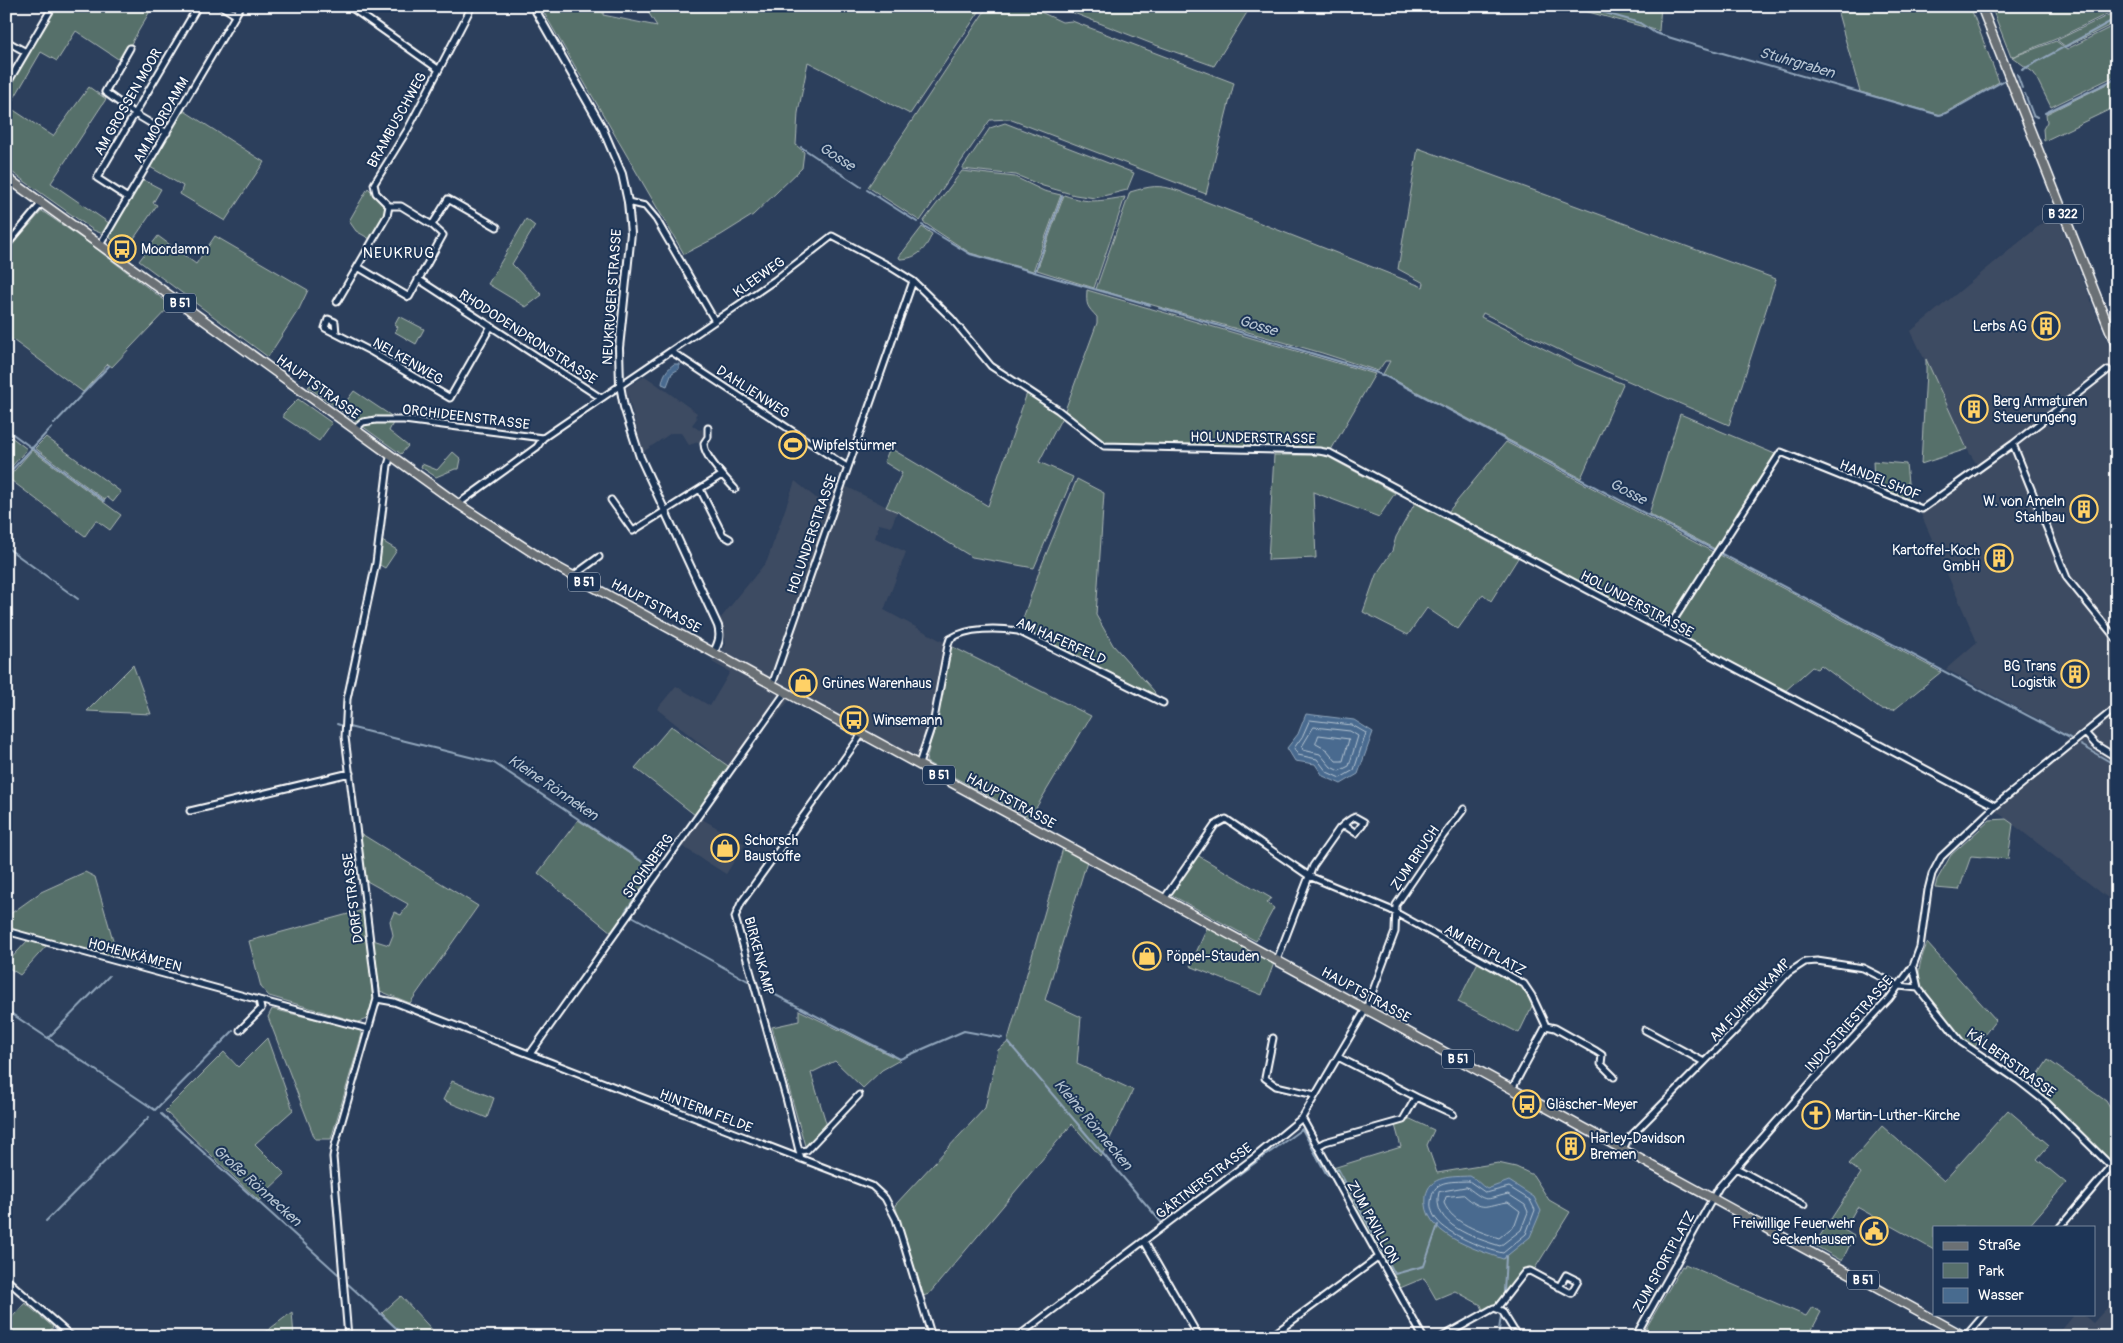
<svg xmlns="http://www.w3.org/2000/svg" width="2123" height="1343" font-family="Pangolin,sans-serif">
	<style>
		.built { fill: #3e4b62 }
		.green { fill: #576f6b; stroke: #abb7b5 }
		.water { fill: #486b8f; stroke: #91a6bc }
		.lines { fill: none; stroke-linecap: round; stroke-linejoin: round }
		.shore { stroke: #b6c4d2; stroke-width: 1 }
		.stream { stroke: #91a6bc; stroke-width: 2 }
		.minor-casing { stroke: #fff; stroke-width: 9 }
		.tertiary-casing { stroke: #fff; stroke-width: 10 }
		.primary-casing { stroke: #fff; stroke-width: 11 }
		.minor { stroke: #1d3557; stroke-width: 5 }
		.tertiary { stroke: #1d3557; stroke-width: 6 }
		.primary { stroke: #6b7074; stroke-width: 8 }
		.labels { text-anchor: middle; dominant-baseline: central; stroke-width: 4; stroke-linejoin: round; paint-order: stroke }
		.shield { fill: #1d3557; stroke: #bbc2cd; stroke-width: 1 }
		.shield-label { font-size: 12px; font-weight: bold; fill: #fff }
		.street-label { font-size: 14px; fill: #fff; stroke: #1d3557 }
		.poi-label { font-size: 14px; fill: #fff; stroke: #1d3557; text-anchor: start }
		.water-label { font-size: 15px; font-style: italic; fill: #b6c4d2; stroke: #1d3557 }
		.neighbourhood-label { font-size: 15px; letter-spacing: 1px; fill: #fff; stroke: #1d3557 }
	</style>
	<rect width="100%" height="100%" fill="#2c3f5c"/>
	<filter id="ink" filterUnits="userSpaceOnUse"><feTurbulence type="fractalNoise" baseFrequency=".02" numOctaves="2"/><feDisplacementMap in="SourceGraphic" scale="10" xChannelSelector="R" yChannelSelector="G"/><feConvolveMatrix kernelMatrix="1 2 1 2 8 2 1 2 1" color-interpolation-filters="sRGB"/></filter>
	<g filter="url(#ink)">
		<path class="built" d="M2056 212 2117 366V905L1996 811 1988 807 2071 737 1946 669 1977 642 1921 514 1981 471 1967 449 1911 331Z
			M645 376 697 413 695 416 697 418 692 425 699 430 702 429 704 436 701 441 689 445 681 433H671L643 452 626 388Z
			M795 481 827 507 835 481 897 512 891 527 879 524 875 538 906 552 884 610 951 646 924 771 790 699 775 719 769 715 731 768 657 709 676 686 710 706 730 672 712 662 726 645 720 619 767 561Z
			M695 815 745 844 726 874 677 843Z
			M2117 1297V1337L2111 1333 2107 1337H2056L2075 1314H2082L2093 1323Z"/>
		<path class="green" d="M56 6H153L121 61 76 31 57 61 41 52 9 107 53 136 89 87 106 99 51 183 109 223 103 234 93 230 6 168V93Z
			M540 6H604L603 15 657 26 648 12 650 6H663L690 12 691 6H983L910 114 808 62 798 113 796 145 804 152 802 168 753 215 721 235 684 254Z
			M988 6H1028L1062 22 1072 21 1234 83 1206 194 1009 119 990 120 920 221 868 187Z
			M1056 6H1251L1214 66 1150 43Z
			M1566 6H1661L1659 31Z
			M1836 6H1970L1999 82 1941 115 1860 92Z
			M1991 6H2117V9L2056 39 2011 57Z
			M2117 11V22L2066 47 2057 40Z
			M2117 24V75L2051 107 2034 73 2012 57 2056 41 2067 49Z
			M2117 79V106L2044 141 2043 129 2047 122 2046 114Z
			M183 110 264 162 225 221 180 194 183 186 150 167Z
			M1005 123 1134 173 1127 190 1095 198 1075 195 1043 186 1016 175 962 169 990 128Z
			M1418 148 1776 279 1729 425 1580 360 1483 313 1481 317 1576 365 1623 384 1581 478 1383 374 1390 361H1385L1378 371 1322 353 1096 289 1130 192C1151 186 1158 184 1179 191L1423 287 1424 283 1398 269Z
			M962 171 1015 177 1044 191 1061 195 1033 271 970 253 923 222Z
			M142 179 161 189 153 203 157 205 126 250 110 238 111 232Z
			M368 188 384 205 386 212 370 239 356 231 349 221Z
			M1064 195C1089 204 1099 201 1125 197L1094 288 1037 270Z
			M42 211 90 244 171 305 112 367 108 364 83 392 6 335V252Z
			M526 219 535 226 512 264 542 295 526 307 488 284Z
			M922 227 932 234C926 249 917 259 900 259L899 257Z
			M158 236 196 264 215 236 308 290 299 309 268 357 139 261Z
			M1087 290 1375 374 1331 450 1105 443 1064 413 1097 323V317C1087 306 1086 306 1087 290Z
			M399 316 424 329 416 344 395 332 398 327 394 325Z
			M1926 359 1967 449 1921 464 1926 372Z
			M314 382 344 404 354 391 393 417 373 416 358 423 308 387Z
			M1027 393 1062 417 1039 462 1073 477 1034 568 972 557 898 512 886 507 902 473 884 462 890 448 988 506Z
			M298 399 332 423 319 441 283 417V414Z
			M1680 414 1775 454 1715 549 1649 514Z
			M376 421 393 423 389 431 408 446 401 454 362 426Z
			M6 433 27 449 6 473Z
			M46 437 121 492 113 502 107 497 105 500 35 448Z
			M1506 442 1713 552 1667 624 1660 626 1448 512Z
			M32 450 121 515 110 530 96 520 85 536 8 478Z
			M453 452 461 459 459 469H455L436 477 421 467 422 464 437 470Z
			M1274 455H1320L1328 457 1395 493 1379 517 1313 492 1316 558 1268 560Z
			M1873 461 1906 464 1910 501 1882 491 1874 483Z
			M1077 479 1104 493 1096 615 1113 645 1154 691 1156 697 1019 630 1040 569Z
			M1415 503 1518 558 1491 601 1483 594 1458 629 1427 608 1408 635 1363 612 1376 575 1392 551 1396 537Z
			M382 541 397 550 385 568 378 564Z
			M1720 555 1941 672 1894 710 1880 709 1821 665 1817 669 1812 667 1784 692 1671 630Z
			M951 646 1091 716 1030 818 926 762Z
			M133 665 151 714 87 711Z
			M671 726 731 768 695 815 635 768Z
			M2006 819 2013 824 2008 859 1971 856 1959 890 1935 888 1937 880 1951 855 1990 820Z
			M578 820 654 870 611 932 538 873Z
			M360 833 478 906 410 1003 380 991 373 940 389 945 393 935 390 921 394 912 401 915 408 904 365 880Z
			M1063 848 1087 861 1045 1000 1081 1017 1077 1064 1133 1090 1101 1157 1072 1124 929 1294 923 1296 895 1205 985 1108 998 1050 1007 1043Z
			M1197 855 1271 898 1267 903 1274 908 1256 941 1171 895Z
			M85 872 95 877 119 961 6 929V917L41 892Z
			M363 910 373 999 367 1019 358 1022 269 996 261 987 249 941Z
			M1208 926 1274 963 1262 995 1190 966Z
			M28 940 47 945 20 975 6 966V964Z
			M1927 943 1996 1020 1973 1049C1958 1035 1918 995 1919 973 1919 963 1924 952 1927 943Z
			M1478 962 1524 987 1533 1004 1519 1033 1458 1002Z
			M272 1009 361 1030 362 1034 331 1139H315L268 1017Z
			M799 1010 900 1060 882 1070 863 1088 835 1061 811 1073 827 1126 809 1146H805L772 1027 799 1021Z
			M267 1038 293 1110 255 1144 285 1174 267 1191 259 1201 165 1111 224 1052 238 1067Z
			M2048 1060 2106 1101 2117 1120V1168L2064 1114 2031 1085Z
			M452 1081 494 1098 487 1118 443 1100Z
			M2008 1110 2049 1145 2037 1159 2066 1183 2028 1227H1934V1250L1857 1207 1844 1230 1854 1236 1842 1261 1814 1245 1861 1173 1849 1164 1882 1126 1944 1181Z
			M1408 1118 1434 1130 1427 1145 1437 1173 1498 1163 1516 1167 1533 1175 1549 1200 1570 1212 1534 1270 1528 1268 1521 1273 1500 1301 1483 1310 1481 1305 1455 1291 1436 1299 1424 1278 1400 1288 1333 1168 1401 1147 1395 1125 1405 1122Z
			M1685 1264 1806 1316 1812 1307 1821 1312 1808 1337H1641L1682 1266 1684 1267Z
			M401 1296 436 1334 439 1337H404L382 1313Z
			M25 1303 53 1327 46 1337H6V1324Z
			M292 1312 294 1337H259Z"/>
		<path class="water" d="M674 364H679V369L672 373 667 386 662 384C663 375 667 369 674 364Z
			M1306 714 1354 720 1373 732 1358 774 1341 784 1323 776 1315 764 1295 761 1287 748 1298 734Z
			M1470 1176C1477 1179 1480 1185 1487 1189L1509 1181 1534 1197 1541 1211 1530 1237 1503 1259C1475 1249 1421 1234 1426 1196 1429 1175 1452 1177 1470 1176Z"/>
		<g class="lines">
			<path class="shore" d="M1310 720 1352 725 1366 733 1354 770 1340 778 1327 772 1317 759 1298 755 1294 748 1302 737Z
				M1314 727 1350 731 1358 736 1349 766 1339 771 1331 767 1320 754 1303 750 1302 747Z
				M1319 735 1349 739 1343 761H1336L1327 750 1316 744Z
				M1469 1181 1486 1193 1509 1187 1530 1200 1535 1210 1526 1234 1503 1253C1486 1250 1447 1234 1437 1220 1433 1216 1430 1207 1431 1202 1433 1179 1449 1182 1469 1181Z
				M1467 1187C1488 1203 1483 1200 1508 1194L1525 1205 1528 1212 1521 1230 1500 1246C1475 1238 1430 1225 1439 1192Z
				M1464 1195C1484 1213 1485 1205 1508 1202L1520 1211 1515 1225 1499 1238C1480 1232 1452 1223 1444 1203L1446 1197Z"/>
			<path class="stream" d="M1581 6 1640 23 1655 33 1691 44 1939 115 1947 113 2005 80
				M2022 70 2117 18
				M2017 74 2022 88
				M2025 94 2033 115 2037 117
				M2045 113 2117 78
				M801 147 861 187
				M867 190 917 222
				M922 225 970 254 1150 305
				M1035 272 1062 196
				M1159 308 1375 372 1387 377 2070 738
				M54 424 109 366
				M6 429 104 501
				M6 476 51 428
				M6 547 78 599
				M337 724 340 725
				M349 727 494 763 655 870 625 912
				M2081 745 2117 766
				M632 916 748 981
				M758 986 900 1059 964 1031 1002 1038
				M6 1010 155 1110 233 1031
				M48 1038 109 976
				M1008 1042 1161 1222
				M161 1114 338 1274
				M1336 1171 1338 1169 1395 1274 1424 1266 1438 1225
				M46 1221 149 1117
				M1165 1228 1302 1129 1327 1175
				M348 1284 406 1337
				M1504 1292 1506 1256
				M1498 1337 1501 1316"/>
			<g class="minor-casing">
				<path id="minor" d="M221 6 236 15
					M349 6 438 69
					M6 41 26 52
					M130 48 105 92 135 114 167 133
					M6 86 53 6
					M128 198 97 178 198 6
					M628 202 645 206 656 219 715 321
					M432 225 448 199 497 227
					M100 245 241 6
					M6 246 42 203
					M358 267 409 297 443 235 432 225 401 206H389
					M418 279 601 398
					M337 302 387 216 389 206 376 193 374 184 408 129 472 6
					M336 333 335 322 328 319 325 328 372 352 450 398 491 326
					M672 352 847 467
					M708 428V437L704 443C703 456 726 479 735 489
					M355 429 363 422 376 420H404L543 438 775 280 832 236 889 266 913 281 952 319 991 366 1058 410 1104 446 1319 451 1330 453 1995 806
					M2013 444 2067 578 2117 640
					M700 489 723 535 730 539
					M611 500 633 531 722 475
					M458 504 537 447 543 438
					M573 576 599 557
					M1666 632 1781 452 1922 509 2013 444 2108 370
					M772 685 913 281
					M2086 734 2096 745 2117 758
					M919 764 934 719 948 645 950 639C967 627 998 628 1018 631L1163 703
					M190 811 350 773
					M1164 899 1215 825 1226 819 1309 876 1391 910 1524 984 1532 996 1546 1026
					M6 931 259 1000
					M1277 960 1313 866 1339 829C1344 824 1349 819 1355 817L1364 822 1356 833 1344 825
					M1913 966 1918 988
					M377 999 394 1002 872 1186 885 1198 896 1219 932 1337
					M1546 1026 1555 1028 1596 1051 1602 1055 1601 1064 1614 1077
					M240 1030 261 1009 259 1000 368 1029
					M1645 1030 1704 1062
					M1273 1038 1265 1078 1276 1086 1315 1095
					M530 1054 785 693
					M1338 1057 1416 1097 1453 1114
					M1512 1089 1546 1026
					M1302 1118 1423 1337
					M1318 1146 1325 1142 1403 1120 1416 1097
					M1623 1149 1628 1139 1738 1028 1788 973 1805 962 1817 961 1863 968 1899 986 1918 988 1961 1042 2019 1081 2047 1103 2117 1172
					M800 1151 807 1150 859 1095
					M801 1159 786 1098 735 917 741 903 862 734
					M1736 1168 1804 1205
					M2060 1227 2111 1167
					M1144 1241 1199 1337
					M6 1279 72 1337
					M1497 1308 1525 1272 1530 1271 1571 1293 1578 1281 1566 1275 1559 1287
					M1966 1336 1985 1314
					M348 1337 333 1157 335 1145 377 999 345 737 347 699 376 563 388 465 391 455
					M1017 1337 1256 1156 1302 1118 1366 1009 1395 932 1396 905 1443 836 1464 809
					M1270 1337 1379 1257
					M1442 1337 1494 1308 1502 1311 1518 1337
					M1635 1337 1719 1187 1814 1079 1889 999 1913 966 1920 947 1928 890 1932 874 1941 857 1995 806 2117 707"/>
			</g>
			<g class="tertiary-casing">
				<path id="tertiary" d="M533 6 602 127 622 174 628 202 631 233 619 348 620 385 624 407 640 457 718 626C721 636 719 642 714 652"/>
			</g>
			<g class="primary-casing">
				<path id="primary" d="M1981 6 2117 348
					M6 177 458 504 544 560 1966 1337"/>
			</g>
			<use href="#minor" class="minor"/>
			<use href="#tertiary" class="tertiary"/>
			<use href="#primary" class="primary"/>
		</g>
	</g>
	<defs>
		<g id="bus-ring" transform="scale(1.4375)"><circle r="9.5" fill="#1d3557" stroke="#ffd166" stroke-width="1.5"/><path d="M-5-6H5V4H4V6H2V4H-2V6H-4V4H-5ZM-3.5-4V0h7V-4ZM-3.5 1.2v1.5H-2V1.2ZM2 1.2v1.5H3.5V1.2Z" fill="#ffd166"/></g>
		<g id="building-ring" transform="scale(1.4375)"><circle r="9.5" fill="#1d3557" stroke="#ffd166" stroke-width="1.5"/><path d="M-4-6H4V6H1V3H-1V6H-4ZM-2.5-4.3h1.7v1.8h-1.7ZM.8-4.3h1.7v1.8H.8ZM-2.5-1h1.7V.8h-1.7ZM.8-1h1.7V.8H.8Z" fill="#ffd166"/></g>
		<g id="stadium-ring" transform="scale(1.4375)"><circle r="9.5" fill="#1d3557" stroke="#ffd166" stroke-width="1.5"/><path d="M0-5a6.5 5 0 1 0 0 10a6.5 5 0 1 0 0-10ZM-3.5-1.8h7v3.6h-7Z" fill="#ffd166"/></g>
		<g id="shop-ring" transform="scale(1.4375)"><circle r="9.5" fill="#1d3557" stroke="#ffd166" stroke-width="1.5"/><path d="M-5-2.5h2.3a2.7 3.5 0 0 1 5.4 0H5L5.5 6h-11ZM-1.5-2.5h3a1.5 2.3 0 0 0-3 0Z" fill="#ffd166"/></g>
		<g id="church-ring" transform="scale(1.4375)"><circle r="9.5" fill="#1d3557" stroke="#ffd166" stroke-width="1.5"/><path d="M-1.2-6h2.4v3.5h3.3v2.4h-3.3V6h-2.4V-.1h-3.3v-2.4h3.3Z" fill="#ffd166"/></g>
		<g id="civic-ring" transform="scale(1.4375)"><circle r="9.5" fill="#1d3557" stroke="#ffd166" stroke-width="1.5"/><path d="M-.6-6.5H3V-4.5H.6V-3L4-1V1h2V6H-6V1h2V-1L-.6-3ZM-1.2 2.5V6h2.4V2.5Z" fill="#ffd166"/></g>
	</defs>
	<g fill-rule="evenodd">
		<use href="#bus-ring" x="122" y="249"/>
		<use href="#building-ring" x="2046" y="326"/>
		<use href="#building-ring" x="1974" y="409"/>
		<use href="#stadium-ring" x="793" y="445"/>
		<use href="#building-ring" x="2084" y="509"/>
		<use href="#building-ring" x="1999" y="558"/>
		<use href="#building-ring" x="2075" y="674"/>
		<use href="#shop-ring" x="803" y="683"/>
		<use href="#bus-ring" x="854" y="720"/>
		<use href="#shop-ring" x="725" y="848"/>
		<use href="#shop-ring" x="1147" y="956"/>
		<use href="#bus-ring" x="1527" y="1104"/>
		<use href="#church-ring" x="1816" y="1115"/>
		<use href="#building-ring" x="1571" y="1146"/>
		<use href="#civic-ring" x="1874" y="1231"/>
	</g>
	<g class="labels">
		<g class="shield">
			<rect x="2043" y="204.5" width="40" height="19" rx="4"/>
			<rect x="164" y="293.5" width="32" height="19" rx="4"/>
			<rect x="568" y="572.5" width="32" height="19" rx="4"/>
			<rect x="923" y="765.5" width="32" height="19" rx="4"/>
			<rect x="1442" y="1049.5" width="32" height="19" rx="4"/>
			<rect x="1847" y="1270.5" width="32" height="19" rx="4"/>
		</g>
		<g class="shield-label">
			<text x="2063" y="214">B 322</text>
			<text x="180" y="303">B 51</text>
			<text x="584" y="582">B 51</text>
			<text x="939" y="775">B 51</text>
			<text x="1458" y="1059">B 51</text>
			<text x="1863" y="1280">B 51</text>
		</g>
		<g class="street-label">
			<text transform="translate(128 102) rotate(-60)">AM GROSSEN MOOR</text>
			<text transform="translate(161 120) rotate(-60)">AM MOORDAMM</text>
			<text transform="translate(397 120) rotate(-61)">BRAMBUSCHWEG</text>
			<text transform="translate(759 277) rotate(-35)">KLEEWEG</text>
			<text transform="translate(612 297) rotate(-86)">NEUKRUGER STRASSE</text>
			<text transform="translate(528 337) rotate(33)">RHODODENDRONSTRASSE</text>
			<text transform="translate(408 361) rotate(30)">NELKENWEG</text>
			<text transform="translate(318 387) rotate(36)">HAUPTSTRASSE</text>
			<text transform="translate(753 392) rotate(33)">DAHLIENWEG</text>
			<text transform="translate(466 417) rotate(7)">ORCHIDEENSTRASSE</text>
			<text transform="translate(1253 438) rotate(1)">HOLUNDERSTRASSE</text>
			<text transform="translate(1880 480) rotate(22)">HANDELSHOF</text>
			<text transform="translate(812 534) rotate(-71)">HOLUNDERSTRASSE</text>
			<text transform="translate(1637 604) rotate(28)">HOLUNDERSTRASSE</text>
			<text transform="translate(656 606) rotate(28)">HAUPTSTRASSE</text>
			<text transform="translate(1061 641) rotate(24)">AM HAFERFELD</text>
			<text transform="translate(1011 801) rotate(29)">HAUPTSTRASSE</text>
			<text transform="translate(1415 858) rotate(-56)">ZUM BRUCH</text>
			<text transform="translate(648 866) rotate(-54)">SPOHNBERG</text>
			<text transform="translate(353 898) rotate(-97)">DORFSTRASSE</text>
			<text transform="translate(1485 950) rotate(29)">AM REITPLATZ</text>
			<text transform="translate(135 955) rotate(15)">HOHENKÄMPEN</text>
			<text transform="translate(759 956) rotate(75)">BIRKENKAMP</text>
			<text transform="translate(1366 995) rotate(29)">HAUPTSTRASSE</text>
			<text transform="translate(1750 1000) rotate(-46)">AM FUHRENKAMP</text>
			<text transform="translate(1849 1024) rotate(-48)">INDUSTRIESTRASSE</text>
			<text transform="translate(2011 1063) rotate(36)">KÄLBERSTRASSE</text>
			<text transform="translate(706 1111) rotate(21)">HINTERM FELDE</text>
			<text transform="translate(1204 1181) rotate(-37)">GÄRTNERSTRASSE</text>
			<text transform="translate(1373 1222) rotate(61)">ZUM PAVILLON</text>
			<text transform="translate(1664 1262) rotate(-61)">ZUM SPORTPLATZ</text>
		</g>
		<g class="poi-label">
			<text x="141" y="249">Moordamm</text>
			<text x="2027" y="326" text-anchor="end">Lerbs AG</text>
			<text x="1993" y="401">Berg Armaturen<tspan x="1993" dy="16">Steuerungeng</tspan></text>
			<text x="812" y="445">Wipfelstürmer</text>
			<text x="2065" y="501" text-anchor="end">W. von Ameln<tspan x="2065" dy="16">Stahlbau</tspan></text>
			<text x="1980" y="550" text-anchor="end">Kartoffel-Koch<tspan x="1980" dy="16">GmbH</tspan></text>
			<text x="2056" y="666" text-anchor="end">BG Trans<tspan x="2056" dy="16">Logistik</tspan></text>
			<text x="822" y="683">Grünes Warenhaus</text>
			<text x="873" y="720">Winsemann</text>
			<text x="744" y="840">Schorsch<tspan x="744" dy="16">Baustoffe</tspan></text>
			<text x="1166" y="956">Pöppel-Stauden</text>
			<text x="1546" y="1104">Gläscher-Meyer</text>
			<text x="1835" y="1115">Martin-Luther-Kirche</text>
			<text x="1590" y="1138">Harley-Davidson<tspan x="1590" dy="16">Bremen</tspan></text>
			<text x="1855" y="1223" text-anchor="end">Freiwillige Feuerwehr<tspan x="1855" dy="16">Seckenhausen</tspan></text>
		</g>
		<g class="water-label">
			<text transform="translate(1797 63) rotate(16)">Stuhrgraben</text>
			<text transform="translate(837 157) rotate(33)">Gosse</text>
			<text transform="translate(1258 326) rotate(17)">Gosse</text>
			<text transform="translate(1628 492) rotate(28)">Gosse</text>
			<text transform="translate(553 788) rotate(34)">Kleine Rönneken</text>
			<text transform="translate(1093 1125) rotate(50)">Kleine Rönnecken</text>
			<text transform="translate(257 1186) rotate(42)">Große Rönnecken</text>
		</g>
		<g class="neighbourhood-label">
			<text x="399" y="253">NEUKRUG</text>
		</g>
	</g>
	<rect width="2123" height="1343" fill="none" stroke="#1d3557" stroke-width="25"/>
	<rect x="12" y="12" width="2098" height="1318" fill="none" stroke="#fff" stroke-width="2" filter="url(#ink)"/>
	<rect x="1933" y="1226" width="162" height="90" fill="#1d3557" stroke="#77869a"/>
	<rect x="1943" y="1242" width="25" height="8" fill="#6b7074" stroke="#77869a"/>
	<text x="1978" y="1250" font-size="15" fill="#ffffff">Straße</text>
	<rect x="1943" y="1263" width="25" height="15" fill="#576f6b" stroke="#77869a"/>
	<text x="1978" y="1276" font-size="15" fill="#ffffff">Park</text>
	<rect x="1943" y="1288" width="25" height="15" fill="#486b8f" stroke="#77869a"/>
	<text x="1978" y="1300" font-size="15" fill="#ffffff">Wasser</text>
</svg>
